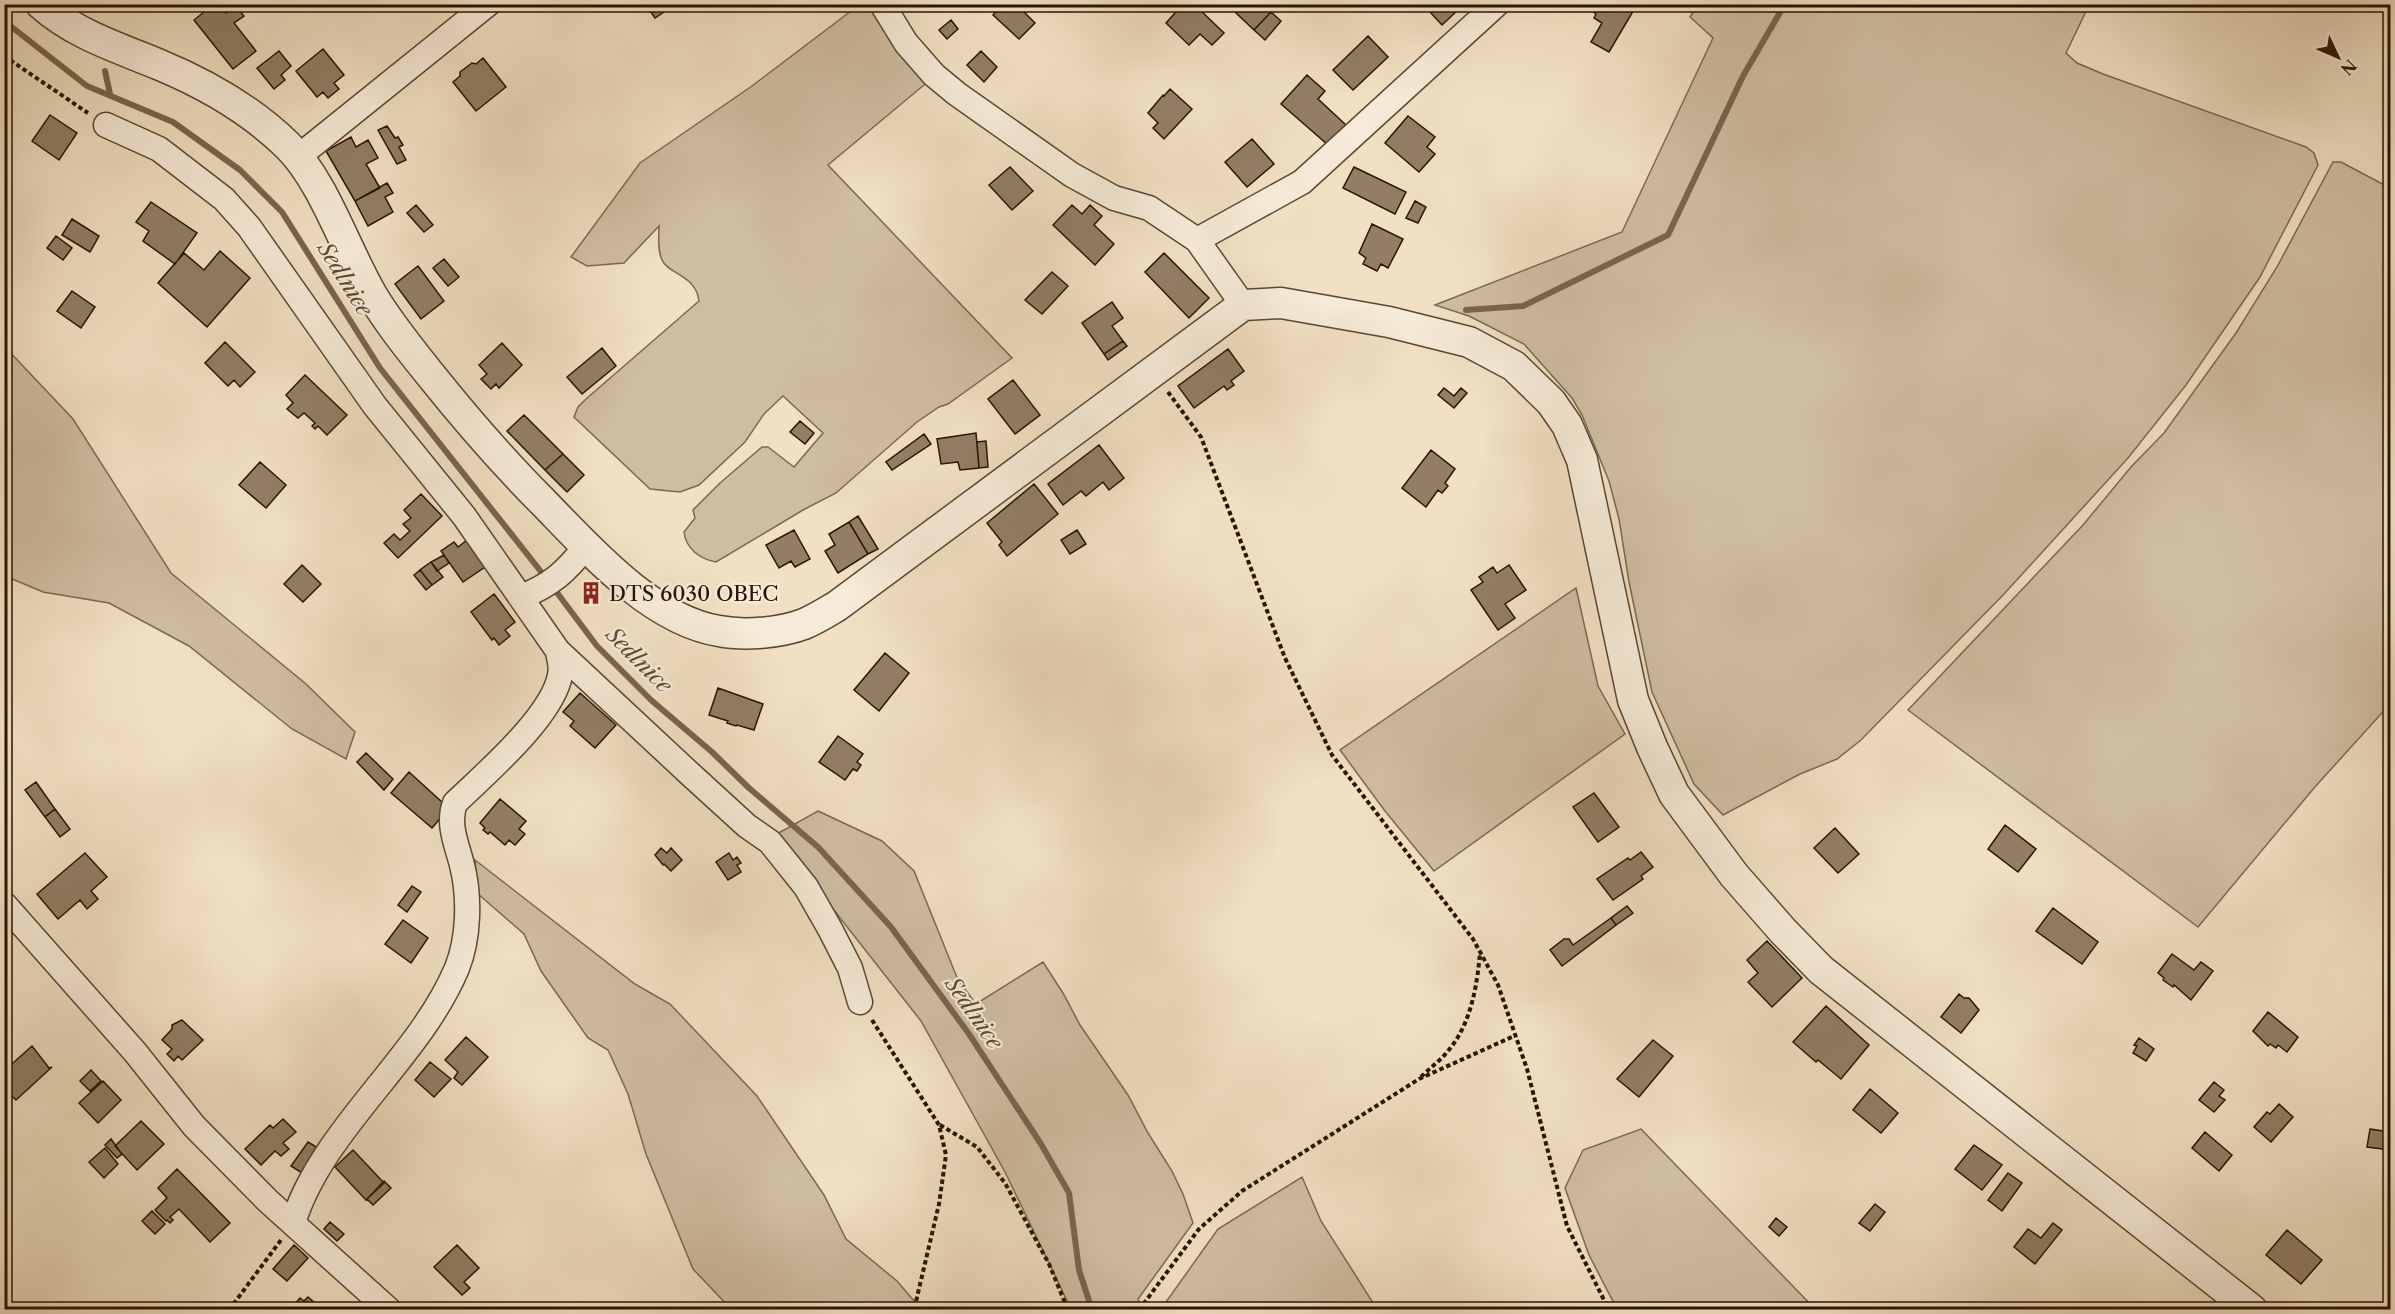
<svg xmlns="http://www.w3.org/2000/svg" width="2395" height="1314" font-family="'Libre Caslon Text',serif">
	<style>
		.green { fill: #cfbda2; stroke: #7c6851; stroke-width: 1.5 }
		.lines { fill: none; stroke-linecap: round; stroke-linejoin: round }
		.stream { stroke: #78654d; stroke-width: 6 }
		.building { fill: #917e65; stroke: #291400; stroke-width: 1.5 }
		.minor-casing { stroke: #5b4731; stroke-width: 27 }
		.tertiary-casing { stroke: #5b4731; stroke-width: 33 }
		.path { stroke: #291400; stroke-width: 4; stroke-dasharray: 4.5 3; stroke-linecap: butt }
		.minor { stroke: #f6ebd8; stroke-width: 24 }
		.tertiary { stroke: #f6ebd8; stroke-width: 30 }
		.labels { text-anchor: middle; dominant-baseline: central; stroke-width: 4.5; stroke-linejoin: round; paint-order: stroke }
		.poi-label { font-size: 21px; fill: #291400; stroke: #f6ebd8; text-anchor: start }
		.water-label { font-size: 22px; font-style: italic; fill: #5e4a34; stroke: #f6ebd8 }
	</style>
	<rect width="100%" height="100%" fill="#f1e0c3"/>
	<filter id="stains"><feTurbulence type="fractalNoise" baseFrequency=".00333" numOctaves="4"/><feColorMatrix values="0 0 0 0 .2 0 0 0 0 .09 0 0 0 0 .02 0 0 0 .5 -.17"/></filter>
	<radialGradient id="worn" r=".72"><stop offset=".6" stop-color="#630" stop-opacity="0"/><stop offset="1" stop-color="#630" stop-opacity=".3"/></radialGradient>
	<path class="green" d="M859 5H872L930 80 828 165 1012 358 948 404 939 407 917 422 836 493 803 510 716 562C700 559 686 549 684 532L695 518 693 510 720 483 762 447H768L794 467 823 433 783 396 764 414 745 442 699 485 680 492 650 489 574 417 578 407 586 399 699 301C696 275 668 274 662 260 657 249 659 237 659 226L624 263 587 266 571 257 640 163 752 86Z
		M1698 5H2089L2066 53 2077 63 2103 74 2306 147 2314 153 2318 165 2260 277 2186 385 2128 458 2004 594 1861 740 1837 759 1800 774 1723 815 1694 784 1652 692 1629 582 1619 519 1609 481 1582 415 1572 398 1524 344 1469 316 1435 305 1622 232 1713 38 1690 17Z
		M2333 162H2341L2390 188V704L2314 788 2198 927 1908 710 2083 525 2131 467 2164 433 2236 333 2277 267Z
		M5 347 73 419 171 573 306 684 355 732 346 759 292 729 189 646 109 603 43 592 5 576Z
		M1576 588 1598 686 1625 734 1434 871 1385 811 1340 750Z
		M818 811 882 841 914 871 958 980 976 1004 1043 962 1063 993 1080 1025 1128 1095 1148 1133 1172 1171 1183 1194 1193 1223 1138 1299 1142 1309H1071L1005 1172 921 1021 775 835Z
		M475 860 635 984 670 1004 757 1096 824 1195 846 1239 897 1281 921 1309H731L693 1269 646 1154 628 1094 608 1050 588 1038 541 971 524 934 478 894Z
		M1641 1129 1815 1309H1617L1589 1255 1565 1188 1583 1150Z
		M1302 1177 1321 1221 1377 1309H1161L1218 1229Z"/>
	<g class="lines">
		<path class="stream" d="M4 21 87 86 173 122 240 170 282 212 380 368 546 578
			M105 71 110 94
			M1466 310 1523 306 1668 235 1743 76 1785 4
			M552 586 597 646 651 700 712 752 749 788 818 847 891 927 969 1034 1041 1144 1069 1193 1079 1270 1092 1310"/>
	</g>
	<path class="building" d="M214 4H220L226 13 235 6 244 16 234 23 256 51 233 69 194 20Z
		M668 4 670 8 655 18 646 5Z
		M1003 4H1016L1035 23 1019 39 993 15Z
		M1183 4H1201L1198 8 1224 33 1212 45 1200 34 1189 45 1166 23Z
		M1245 4H1263L1271 12 1254 30 1236 13Z
		M1437 4H1454L1459 9 1442 25 1430 12Z
		M1596 4H1630L1635 8 1609 52 1591 42 1602 23 1594 18 1596 14 1592 11Z
		M1271 12 1281 21 1265 40 1254 30Z
		M951 20 958 29 947 39 939 30Z
		M1368 36 1388 57 1353 90 1333 70Z
		M323 49 344 75 334 83 339 89 328 98 323 92 317 97 296 71Z
		M279 51 291 66 281 75 285 80 274 89 257 68Z
		M981 51 997 67 984 82 967 65Z
		M483 58 506 87 476 111 453 82 460 76V72L472 63 476 64Z
		M1307 75 1325 91 1318 99 1346 125 1328 145 1281 104Z
		M1170 89 1192 109 1164 139 1153 128 1158 123 1148 113 1163 95 1164 96Z
		M50 115 77 133 59 160 32 141Z
		M1408 116 1435 137 1427 147 1435 154 1419 172 1385 143Z
		M387 126 395 138 398 137 403 145 399 147 406 160 397 164 378 130Z
		M351 137 356 147 368 140 378 158 366 164 380 188 355 201 326 151Z
		M1252 139 1274 164 1247 187 1225 162Z
		M1010 167 1033 191 1012 210 989 185Z
		M1354 167 1406 192 1395 214 1343 188Z
		M387 183 393 193 385 197 393 212 368 226 355 201Z
		M1415 201 1426 207 1418 223 1406 218Z
		M151 202 197 233 175 264 143 241 149 231 136 222Z
		M416 205 433 225 424 232 407 213Z
		M1072 205 1082 214 1090 205 1102 216 1094 225 1114 244 1095 265 1053 225Z
		M72 219 99 236 90 252 62 235Z
		M1372 224 1403 239 1388 268 1381 264 1377 271 1363 264 1366 258 1359 253Z
		M56 236 72 248 63 260 47 248Z
		M220 251 250 278 207 327 158 283 184 253 204 270Z
		M1164 253 1209 298 1189 318 1145 272Z
		M444 259 459 277 448 286 433 268Z
		M418 266 444 301 421 319 395 284Z
		M1052 272 1068 286 1042 314 1025 300Z
		M72 291 95 307 81 328 57 311Z
		M1112 302 1123 318 1112 326 1123 341 1104 354 1082 323Z
		M1123 341 1127 346 1108 360 1104 354Z
		M225 342 255 372 240 387 234 380 228 386 205 363Z
		M502 343 522 365 499 388 496 384 491 389 481 379 487 374 479 365Z
		M602 348 616 366 582 394 567 377Z
		M1228 349 1244 371 1231 381 1234 385 1227 390 1224 386 1194 408 1178 386Z
		M305 375 347 415 327 435 318 426 315 429 312 426 315 423 304 413 298 418 287 409 293 403 286 395Z
		M1013 380 1040 415 1015 434 988 399Z
		M1444 388 1454 396 1461 388 1467 393 1454 408 1438 395Z
		M524 415 563 454 545 470 507 431Z
		M800 421 814 433 805 444 790 432Z
		M976 433 979 468 960 470 958 462 941 464 937 439Z
		M924 434 931 444 892 470 886 462Z
		M986 441 988 467 979 468 977 442Z
		M1099 445 1124 478 1109 490 1103 482 1086 496 1081 491 1063 505 1048 484Z
		M1431 450 1455 469 1445 483 1448 486 1442 493 1438 490 1426 507 1402 488Z
		M563 454 584 475 567 492 545 470Z
		M260 462 286 485 266 508 239 485Z
		M1034 484 1058 514 1007 556 999 545 1002 542 987 523Z
		M421 494 442 516 398 558 384 543 394 534 400 540 410 531 403 524 411 518 404 510Z
		M858 516 878 549 868 554 849 522Z
		M849 522 868 554 838 573 825 551 835 545 829 534Z
		M794 530 810 559 795 567 791 561 779 568 766 545Z
		M1077 530 1086 544 1070 554 1061 540Z
		M467 540 485 567 463 582 441 551 454 542 458 547Z
		M444 555 449 563 437 571 431 562Z
		M431 562 443 577 432 585 420 570Z
		M302 565 321 584 303 602 284 584Z
		M1509 565 1526 590 1505 604 1515 618 1498 630 1471 590 1483 582 1479 577 1493 567 1497 573Z
		M420 570 432 585 426 590 414 575Z
		M591 587 597 593 592 599 585 593Z
		M494 594 515 622 505 630 510 636 499 645 494 638 492 640 471 612Z
		M885 653 909 673 879 711 854 690Z
		M718 688 763 704 754 730 737 725 736 726 727 723 728 721 709 715Z
		M580 693 616 725 595 748 570 726 574 721 563 712Z
		M838 736 863 754 857 762 861 765 857 771 853 769 845 780 819 762Z
		M366 753 393 779 384 790 357 762Z
		M409 772 443 803 441 805 444 808 440 812 443 815 432 828 391 793Z
		M36 782 55 809 45 817 25 790Z
		M1594 793 1619 827 1598 842 1573 807Z
		M500 799 526 821 519 829 525 834 515 845 509 840 505 845 490 832 488 834 483 830 485 828 480 823Z
		M55 809 70 829 60 837 45 817Z
		M2005 825 2036 849 2018 872 1988 849Z
		M1835 828 1859 854 1838 873 1814 848Z
		M661 848 667 853 671 848 682 860 671 871 664 864 663 865 655 855Z
		M1641 852 1653 867 1641 876 1643 879 1613 900 1597 879 1628 858 1630 860Z
		M85 853 107 877 91 891 98 899 87 909 80 900 58 919 37 894Z
		M729 853 733 860 737 857 741 863 737 865 741 872 728 880 716 862Z
		M412 886 421 892 407 912 398 905Z
		M1627 906 1633 913 1616 925 1611 918Z
		M2053 908 2098 942 2082 964 2036 931Z
		M1611 918 1616 925 1562 966 1550 950 1564 939H1569L1573 945Z
		M403 920 428 938 411 963 385 944Z
		M1767 941 1802 978 1772 1007 1748 982 1758 973 1747 960Z
		M2172 954 2194 970 2201 962 2213 971 2191 1000 2174 985 2173 987 2163 980 2164 978 2158 973Z
		M1959 994 1964 998H1969L1979 1010 1961 1033 1941 1017Z
		M1826 1006 1869 1045 1841 1079 1818 1060 1816 1062 1793 1042Z
		M2268 1012 2298 1037 2287 1052 2278 1045 2276 1048 2270 1044 2268 1046 2253 1031Z
		M182 1020 203 1040 182 1060 178 1056 174 1061 167 1054 172 1049 162 1040 172 1029V1025Z
		M466 1037 488 1057 462 1085 454 1078 458 1072 445 1060Z
		M2139 1038 2154 1049 2146 1061 2133 1053 2137 1046 2134 1045Z
		M1653 1040 1673 1056 1639 1097 1617 1079Z
		M32 1046 49 1068 52 1067 16 1100 5 1089 9 1086 4 1081V1071Z
		M430 1062 451 1079 434 1097 415 1080Z
		M91 1070 101 1081 90 1091 80 1081Z
		M103 1081 121 1100 98 1123 79 1103Z
		M2214 1082 2224 1090 2219 1096 2225 1100 2214 1112 2199 1100Z
		M1870 1089 1898 1113 1881 1133 1853 1110Z
		M2279 1104 2293 1117 2271 1142 2254 1127 2267 1112 2270 1114Z
		M283 1119 296 1132 283 1143 289 1149 281 1156 275 1151 261 1165 245 1149 270 1125 273 1128Z
		M141 1121 164 1144 137 1170 115 1146Z
		M2370 1129 2390 1132V1150L2367 1147Z
		M2205 1132 2232 1155 2219 1171 2192 1148Z
		M111 1139 122 1154 117 1158 105 1145Z
		M308 1142 318 1148 302 1173 291 1166Z
		M1974 1145 2002 1165 1982 1190 1955 1169Z
		M105 1148 118 1164 104 1178 89 1162Z
		M353 1150 384 1183 366 1200 335 1167Z
		M177 1169 230 1223 210 1242 179 1209 170 1217 173 1220 170 1223 167 1220 166 1221 155 1210 167 1198 158 1188Z
		M2008 1173 2022 1183 2002 1211 1988 1200Z
		M384 1181 391 1188 373 1205 367 1199Z
		M1875 1204 1885 1212 1870 1231 1859 1223Z
		M152 1211 165 1224 155 1234 142 1221Z
		M1776 1218 1787 1227 1779 1236 1769 1227Z
		M330 1222 344 1234 337 1241 324 1229Z
		M2053 1223 2062 1230 2035 1264 2014 1247 2028 1229 2041 1238Z
		M2287 1230 2322 1260 2301 1284 2266 1255Z
		M294 1245 308 1258 287 1281 273 1269Z
		M457 1245 479 1268 464 1282 470 1288 462 1295 434 1267Z
		M308 1297 323 1310H290L300 1298 304 1301Z"/>
	<g class="lines">
		<g class="minor-casing">
			<path id="minor" d="M882 4 906 43 934 75 957 94 1072 175 1114 198 1149 208 1197 240 1243 305
				M106 125 159 149 224 199 249 227 375 406 464 516 558 651C559 659 562 667 560 675 553 716 485 774 455 803 447 824 457 845 462 865 470 897 469 938 457 968 419 1059 322 1129 293 1223
				M298 157 488 4
				M1197 240 1302 182 1497 4
				M521 597C551 585 566 572 586 546
				M558 651 690 774 747 826 770 842 806 887 830 929 850 968 860 1002
				M4 904 135 1052 194 1126 268 1201 389 1310"/>
		</g>
		<g class="tertiary-casing">
			<path id="tertiary" d="M41 4C74 34 119 48 160 65 208 85 250 109 287 145 324 181 345 249 372 295 388 322 409 348 429 373 465 418 502 461 543 502 589 549 651 620 719 631 744 636 780 633 804 624 816 619 827 612 837 606L1243 305 1281 303 1389 322 1469 342 1514 366 1551 402 1567 425 1582 460 1633 700 1652 747 1674 794 1734 875 1783 931 1821 970 2252 1310"/>
		</g>
		<path class="path" d="M4 56 88 113
			M1168 392 1201 437 1285 658 1332 755 1473 939 1498 985 1527 1069 1567 1226 1609 1310
			M872 1020 939 1125 946 1155 939 1204 914 1310
			M1421 1077C1430 1068 1441 1060 1448 1051 1471 1024 1477 986 1480 953
			M940 1125 977 1147 1005 1183 1049 1264 1068 1310
			M229 1310 281 1240
			M1139 1310 1199 1229 1242 1191 1419 1079 1514 1036"/>
		<use href="#minor" class="minor"/>
		<use href="#tertiary" class="tertiary"/>
	</g>
	<defs>
		<g id="building-bare" transform="scale(1.8)"><path d="M-4-6H4V6H1V3H-1V6H-4ZM-2.5-4.3h1.7v1.8h-1.7ZM.8-4.3h1.7v1.8H.8ZM-2.5-1h1.7V.8h-1.7ZM.8-1h1.7V.8H.8Z" fill="#8f2418" stroke="#f6ebd8" stroke-width="2.5" paint-order="stroke"/></g>
	</defs>
	<g fill-rule="evenodd">
		<use href="#building-bare" x="591" y="593"/>
	</g>
	<g class="labels">
		<g class="poi-label">
			<text x="609" y="593">DTS 6030 OBEC</text>
		</g>
		<g class="water-label">
			<text transform="translate(345 279) rotate(58)">Sedlnice</text>
			<text transform="translate(639 660) rotate(45)">Sedlnice</text>
			<text transform="translate(974 1013) rotate(55)">Sedlnice</text>
		</g>
	</g>
	<rect width="2395" height="1314" fill="none" stroke="#f1e0c3" stroke-width="24"/>
	<rect x="6" y="6" width="2383" height="1302" fill="none" stroke="#291400" stroke-width="3"/>
	<rect x="12" y="12" width="2371" height="1290" fill="none" stroke="#291400" stroke-width="1.5"/>
	<g transform="translate(2338 57) rotate(134)" stroke="#f6ebd8" stroke-width="4.5" paint-order="stroke">
	<path d="M0-4.5L10 22L0 15L-10 22Z" fill="#291400"/>
	<text y="-9" font-size="16" font-weight="bold" text-anchor="middle" fill="#291400">N</text>
	</g>
	<rect width="100%" height="100%" filter="url(#stains)"/>
	<rect width="100%" height="100%" fill="url(#worn)"/>
</svg>
